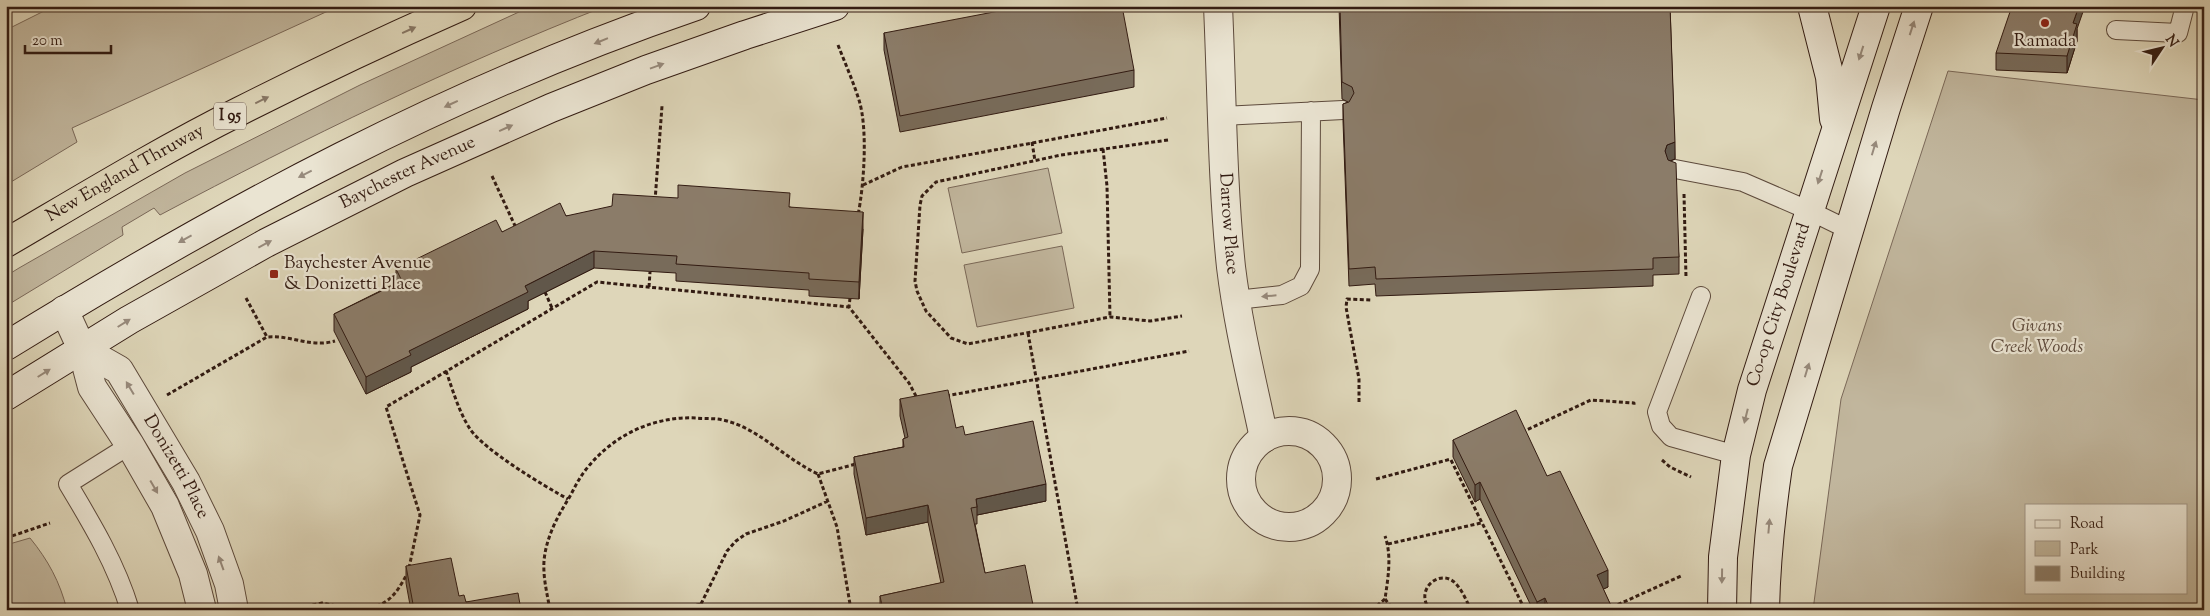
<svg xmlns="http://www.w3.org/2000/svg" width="2210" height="616" font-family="'Sorts Mill Goudy',serif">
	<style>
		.green { fill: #c1b69d; stroke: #7a6858; fill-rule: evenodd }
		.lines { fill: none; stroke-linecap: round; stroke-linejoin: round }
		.lane-casing { stroke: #5d4a3c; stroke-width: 20 }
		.street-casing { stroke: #5d4a3c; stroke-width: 30 }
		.secondary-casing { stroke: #321b12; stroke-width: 30 }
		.highway-casing { stroke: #321b12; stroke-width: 30 }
		.path { stroke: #321b12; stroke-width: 3; stroke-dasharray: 4 2.5; stroke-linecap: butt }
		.lane { stroke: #eae4d2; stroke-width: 18 }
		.street { stroke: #eae4d2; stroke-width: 28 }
		.secondary { stroke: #eae4d2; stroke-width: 28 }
		.highway { stroke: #ded6b9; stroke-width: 28 }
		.wall { fill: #786b5a; stroke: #321b12 }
		.shaded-wall { fill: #61574a; stroke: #321b12 }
		.building { fill: #8b7c69; stroke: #321b12 }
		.oneway { fill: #978a7c }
		.oneway2 { fill: #887866 }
		.poi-dot { fill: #8f2418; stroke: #eae4d2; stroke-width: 2 }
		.labels { text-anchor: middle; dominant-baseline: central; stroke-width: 4.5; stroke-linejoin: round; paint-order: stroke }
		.shield { fill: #eae4d2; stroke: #69574c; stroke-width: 1 }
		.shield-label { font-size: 16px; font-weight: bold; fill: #321b12 }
		.poi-label { font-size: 18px; fill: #321b12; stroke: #eae4d2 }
		.street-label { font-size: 18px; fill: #321b12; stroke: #eae4d2 }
		.park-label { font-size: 18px; font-style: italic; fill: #5d4a3c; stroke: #eae4d2 }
	</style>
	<rect width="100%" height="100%" fill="#ded6b9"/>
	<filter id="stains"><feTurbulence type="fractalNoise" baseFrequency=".004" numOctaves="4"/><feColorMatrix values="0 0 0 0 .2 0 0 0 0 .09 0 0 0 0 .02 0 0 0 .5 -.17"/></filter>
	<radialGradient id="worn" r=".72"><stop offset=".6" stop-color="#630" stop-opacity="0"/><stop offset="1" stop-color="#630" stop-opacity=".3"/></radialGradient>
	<path class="green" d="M54 6H339L72 128 77 142 6 185V30Z
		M532 6H606C453 66 305 138 160 215L154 208 122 227 123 235 6 306V276L19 268 185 173 360 85Z
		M1948 71 2204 100V610H1813L1841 399ZM2026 505H2186V592H2026Z
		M1048 168 1062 233 962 253 948 188Z
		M1062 246 1074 308 977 327 964 265Z
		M30 538C48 560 60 582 67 610H6V545Z"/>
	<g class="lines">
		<g class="lane-casing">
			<path id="lane" d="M2116 30 2178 33 2185 6
				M1222 116 1343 110
				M1675 169 1743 182 1810 211 1849 230
				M1701 296 1657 412 1661 426 1671 437 1736 455
				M1236 300 1282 295 1301 286 1310 269 1311 111
				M130 610C116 564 92 524 68 484L130 445"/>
		</g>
		<g class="street-casing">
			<g id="street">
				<path id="s1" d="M1218 6C1222 93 1222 180 1231 267 1238 325 1252 381 1264 438"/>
				<path d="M64 310 82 349 92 387 130 445 165 506 193 574 202 610"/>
				<path id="s2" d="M82 349 119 370 186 482 210 531 229 584 234 610"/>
				<circle cx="1289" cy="479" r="48"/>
			</g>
		</g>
		<g class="secondary-casing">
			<g id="secondary">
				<path d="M1812 6 1830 77 1834 119"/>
				<path d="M6 346C225 211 452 89 696 6"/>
				<path id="s3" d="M6 396 129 320 266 243 405 173 551 108 646 70 745 35 835 6"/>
				<path id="s4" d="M1722 610 1723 557 1736 455 1752 390 1876 6"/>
				<path d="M1765 610C1766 561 1771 514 1778 466L1886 108 1919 6"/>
			</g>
		</g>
		<g class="highway-casing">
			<g id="highway">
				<path id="s5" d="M6 243C83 198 160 151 240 111 313 74 387 39 462 6"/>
			</g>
		</g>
		<path class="path" d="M838 45C845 63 853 81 859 100 868 129 864 185 858 215
			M1168 140 1061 155 936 182 922 196 920 205 915 281 917 291 926 311 951 338 968 344 1110 317 1150 321 1182 316
			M1032 142 1035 161
			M1103 149 1107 186 1110 317
			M492 176 516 228
			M863 185 902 167 919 164 1167 118
			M1684 194 1686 278
			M655 201 662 106
			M649 287 650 272
			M545 292 552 308
			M246 298 267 337
			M850 298 849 307 909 383 917 398
			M1028 333 1078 610
			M446 371C453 391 459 412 470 429 484 450 544 486 568 499
			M167 395 267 337C292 335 310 348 335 341
			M946 396 1189 351
			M1359 402V379L1346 307 1347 299 1372 300
			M1522 432 1591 400 1634 403V405
			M1451 460 1525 610
			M1662 460 1670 467 1691 477
			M818 474 837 527 851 610
			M1376 479 1451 459
			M6 538 50 523
			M1388 544 1481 523
			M409 568 420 515 386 407 597 282 849 307
			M1385 599 1393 610
			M701 604 727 551 736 541 746 534 784 521 828 501
			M701 604 709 610
			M287 610 322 603 358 610
			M364 610C389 604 395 596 407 574
			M550 610C547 593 543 578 544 561 546 538 557 517 569 498 574 489 578 480 584 472 611 436 652 416 696 418 705 419 715 418 723 420 759 428 785 459 818 474L856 464
			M671 610 701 604
			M1372 610 1385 599C1388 578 1392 556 1385 536
			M1430 610C1413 589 1442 566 1457 585 1463 592 1467 602 1471 610
			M1606 610 1681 576"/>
		<use href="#lane" class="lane"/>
		<use href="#street" class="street"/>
		<use href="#secondary" class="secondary"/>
		<use href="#highway" class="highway"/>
	</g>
	<path class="wall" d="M1339 6H1670L1675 159 1670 161 1679 257V274L1653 275V286L1376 296 1375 284 1349 286 1343 121V104L1348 102 1342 99Z
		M2077 29V41L2067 73 1996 70V53Z
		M884 33 1134 70V87L900 132 884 50Z
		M790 207 863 229 859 299 809 296V290L676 281V273L594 268 528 301V309L411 367V372L366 394 334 331V314L396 283V269L502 232 566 216Z
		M900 399 956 428 1046 501 977 515V524H975L985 573 1034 610H880V596L941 583 928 522 866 535 854 474V457L903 447V439L905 438 900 416Z
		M1453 440 1547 476 1608 587 1603 589 1613 610H1533L1480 499 1475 502 1453 457Z
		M406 566 459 596 466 602 521 610H407V605H410L406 583Z"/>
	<path class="shaded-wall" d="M2079 6H2085L2077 29V41L2067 73V56L2073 23Z
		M1675 142V159L1667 162 1665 151 1667 145Z
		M863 212V229L859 299V282Z
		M594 251V268L528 301V309L411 367V372L366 394V377L409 351 525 286Z
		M1480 482V499L1475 502V485Z
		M1046 484V501L977 515V507L976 499Z
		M928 505V522L866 535V518Z
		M1608 570V587L1597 592V575Z
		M1545 598V610H1537V602Z"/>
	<path class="building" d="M1025 6H1122L1134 70 900 116 884 33Z
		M1340 6H1670L1675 142 1667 145 1665 151 1668 160 1676 163 1679 257 1653 258V269L1376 279 1375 267 1349 269 1343 104 1349 102 1354 93 1352 87 1342 82Z
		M2012 6H2079L2073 23 2077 24 2067 56 1996 53Z
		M678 185 790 193 789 207 863 212 859 282 809 279V273L676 264 677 256 594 251 525 286 528 292 409 351 411 355 366 377 334 314 402 281 396 269 496 220 502 232 560 203 566 216 612 206 613 194 678 198Z
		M948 390 956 428 963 426 965 435 1033 421 1046 484 976 499 977 507 971 508 985 573 1025 565 1034 610H883L880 596 944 582 928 505 866 518 854 457 904 447 903 439 908 437 900 399Z
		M1516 410 1547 476 1560 471 1608 570 1597 575 1613 610H1550L1545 598 1537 602 1480 482 1475 485 1453 440Z
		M451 558 459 596 464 595 466 602 518 593 521 610H408L407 605 413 604 406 566Z"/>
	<defs><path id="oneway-solid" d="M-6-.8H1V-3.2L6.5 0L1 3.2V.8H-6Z" transform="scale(1.25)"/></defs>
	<g class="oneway">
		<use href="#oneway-solid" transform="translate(1912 28) rotate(-72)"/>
		<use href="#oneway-solid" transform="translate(601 41) rotate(158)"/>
		<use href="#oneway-solid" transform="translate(1861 53) rotate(108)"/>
		<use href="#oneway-solid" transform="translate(657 66) rotate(-20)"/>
		<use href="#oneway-solid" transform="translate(451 104) rotate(155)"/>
		<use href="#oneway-solid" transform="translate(506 128) rotate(-24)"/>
		<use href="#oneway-solid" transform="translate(1874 148) rotate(-73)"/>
		<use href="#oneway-solid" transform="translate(305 174) rotate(153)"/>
		<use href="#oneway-solid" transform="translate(1820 177) rotate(108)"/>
		<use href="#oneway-solid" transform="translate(185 239) rotate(151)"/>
		<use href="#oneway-solid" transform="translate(265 244) rotate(-28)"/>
		<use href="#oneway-solid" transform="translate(1269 296) rotate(175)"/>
		<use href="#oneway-solid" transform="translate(124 323) rotate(-32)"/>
		<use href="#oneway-solid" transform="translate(1807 370) rotate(-73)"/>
		<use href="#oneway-solid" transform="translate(44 373) rotate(-32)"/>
		<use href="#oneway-solid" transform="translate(130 388) rotate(-121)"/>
		<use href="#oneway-solid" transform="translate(1746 416) rotate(104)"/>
		<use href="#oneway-solid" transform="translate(154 487) rotate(60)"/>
		<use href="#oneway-solid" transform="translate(1769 526) rotate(-85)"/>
		<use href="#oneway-solid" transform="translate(221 563) rotate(-110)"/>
		<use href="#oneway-solid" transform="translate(1722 576) rotate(91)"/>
	</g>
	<g class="oneway2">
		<use href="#oneway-solid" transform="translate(409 30) rotate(-24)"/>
		<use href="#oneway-solid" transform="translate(262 100) rotate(-26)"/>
	</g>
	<g class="poi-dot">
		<circle cx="2045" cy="23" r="5"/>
		<rect x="269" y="269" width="10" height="10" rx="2.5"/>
	</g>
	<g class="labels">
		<rect class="shield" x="214" y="102.5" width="32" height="27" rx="4"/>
		<g class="shield-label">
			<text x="230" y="116">I 95</text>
		</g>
		<g class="poi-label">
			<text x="2045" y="42">Ramada</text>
			<text x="284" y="264" text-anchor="start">Baychester Avenue<tspan x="284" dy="21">&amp; Donizetti Place</tspan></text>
		</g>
		<g class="street-label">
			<text stroke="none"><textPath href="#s3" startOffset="460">Baychester Avenue</textPath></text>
			<text stroke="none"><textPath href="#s5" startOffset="138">New England Thruway</textPath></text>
			<text stroke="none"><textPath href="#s1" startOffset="218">Darrow Place</textPath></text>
			<text stroke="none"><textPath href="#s4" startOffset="312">Co-op City Boulevard</textPath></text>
			<text stroke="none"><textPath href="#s2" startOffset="155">Donizetti Place</textPath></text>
		</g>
		<g class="park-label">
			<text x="2037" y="327">Givans<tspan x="2037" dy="21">Creek Woods</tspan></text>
		</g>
	</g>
	<rect width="2210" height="616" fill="none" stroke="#ded6b9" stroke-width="25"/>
	<rect x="8" y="8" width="2195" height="601" fill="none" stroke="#321b12" stroke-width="2.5"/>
	<rect x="12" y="12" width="2185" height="591" fill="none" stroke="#321b12"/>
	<rect x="2025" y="504" width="162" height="90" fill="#eae4d2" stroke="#a09485"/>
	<rect x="2035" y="520" width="25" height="8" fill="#eae4d2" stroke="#a09485"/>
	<text x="2070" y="528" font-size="15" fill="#321b12">Road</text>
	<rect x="2035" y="541" width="25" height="15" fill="#c1b69d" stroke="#a09485"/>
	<text x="2070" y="554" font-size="15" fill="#321b12">Park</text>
	<rect x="2035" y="566" width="25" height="15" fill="#8b7c69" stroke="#a09485"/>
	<text x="2070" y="578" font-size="15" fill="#321b12">Building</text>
	<g transform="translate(2162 48) rotate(55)" stroke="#eae4d2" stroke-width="4" paint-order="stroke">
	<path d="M0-4L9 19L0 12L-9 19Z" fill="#321b12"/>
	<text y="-8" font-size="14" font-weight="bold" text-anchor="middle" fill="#321b12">N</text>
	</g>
	<path d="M25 45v8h86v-8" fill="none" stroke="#321b12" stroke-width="2.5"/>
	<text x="32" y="45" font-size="15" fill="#321b12" stroke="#eae4d2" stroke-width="4" paint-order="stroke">20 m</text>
	<rect width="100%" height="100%" filter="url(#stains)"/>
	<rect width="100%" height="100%" fill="url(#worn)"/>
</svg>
